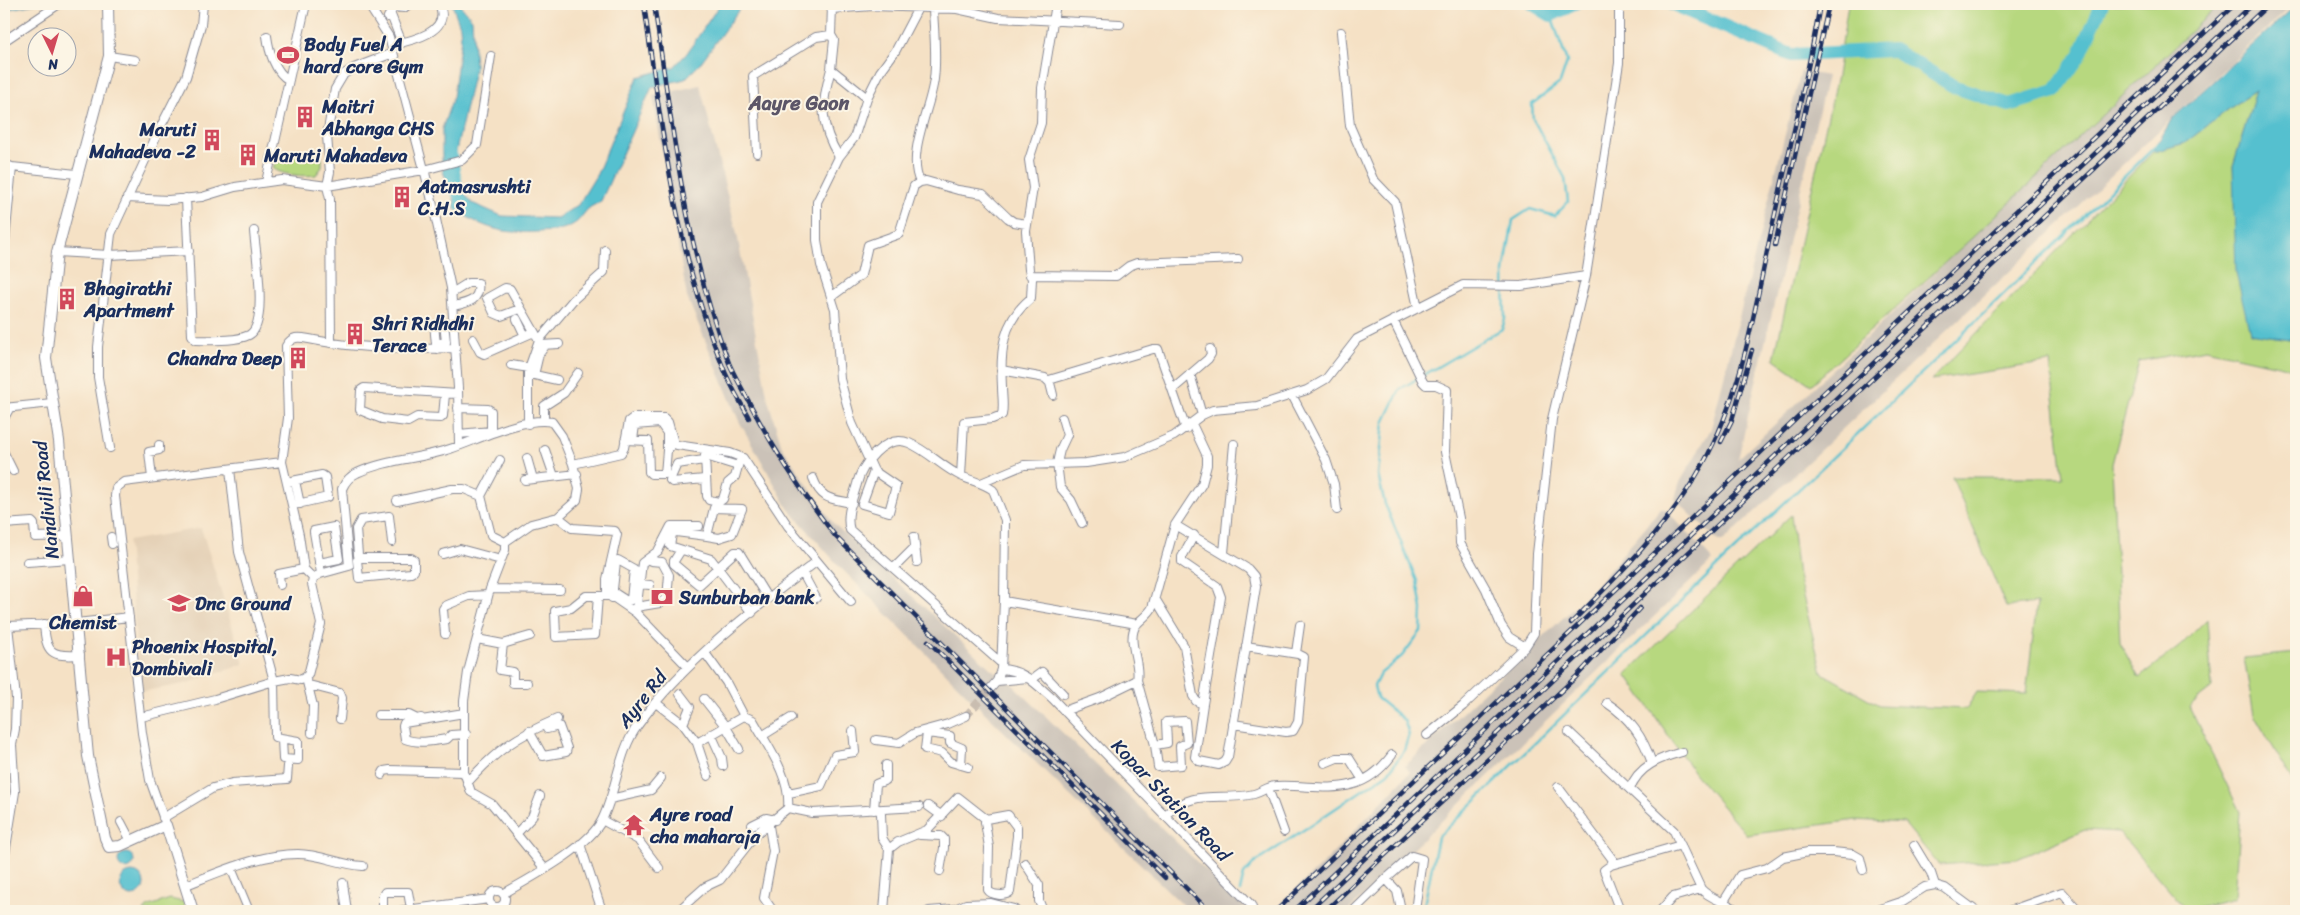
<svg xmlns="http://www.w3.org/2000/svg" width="2300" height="915" font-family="Sriracha,sans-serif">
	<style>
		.built { fill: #e4d0b6 }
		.industrial { fill: #cbc2b8 }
		.green { fill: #b7d87f; stroke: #69846e }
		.water { fill: #55c0cf; stroke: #387896 }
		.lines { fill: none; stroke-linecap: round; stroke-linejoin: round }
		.stream { stroke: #55c0cf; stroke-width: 2.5 }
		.river { stroke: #55c0cf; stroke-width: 14 }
		.minor-tunnel { stroke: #c9bdb0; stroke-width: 8; stroke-dasharray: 8 4; stroke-linecap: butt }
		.minor-casing { stroke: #888892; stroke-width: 10 }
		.tertiary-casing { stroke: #888892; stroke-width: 12 }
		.minor { stroke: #fff; stroke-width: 8 }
		.tertiary { stroke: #fff; stroke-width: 10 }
		.rail-casing { stroke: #1b2f5e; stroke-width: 4.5 }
		.rail { stroke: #fcf5e5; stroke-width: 2.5; stroke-dasharray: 8; stroke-linecap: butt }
		.labels { text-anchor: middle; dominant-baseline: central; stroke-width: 4; stroke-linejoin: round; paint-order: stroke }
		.poi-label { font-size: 19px; font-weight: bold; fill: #1b2f5e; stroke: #fcf5e5; text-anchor: start }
		.street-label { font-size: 19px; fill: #1b2f5e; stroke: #fcf5e5 }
		.neighbourhood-label { font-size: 20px; font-weight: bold; fill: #5c5668; stroke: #fcf5e5 }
	</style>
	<rect width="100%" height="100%" fill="#fcf5e5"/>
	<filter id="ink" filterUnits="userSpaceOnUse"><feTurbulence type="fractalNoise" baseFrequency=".02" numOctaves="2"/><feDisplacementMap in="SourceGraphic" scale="10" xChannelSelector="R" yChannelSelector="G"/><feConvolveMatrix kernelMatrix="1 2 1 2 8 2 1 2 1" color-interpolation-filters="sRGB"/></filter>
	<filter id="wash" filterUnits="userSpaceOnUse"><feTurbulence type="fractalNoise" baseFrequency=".0096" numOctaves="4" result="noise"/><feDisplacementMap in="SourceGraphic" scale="20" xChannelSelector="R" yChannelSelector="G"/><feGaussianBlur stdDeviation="1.12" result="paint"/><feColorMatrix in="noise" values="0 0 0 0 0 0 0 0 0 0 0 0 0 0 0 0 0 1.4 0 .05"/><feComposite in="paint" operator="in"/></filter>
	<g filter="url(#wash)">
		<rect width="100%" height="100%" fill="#f5e1c5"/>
		<path class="built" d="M201 528 244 664 189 683 140 692 128 541Z"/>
		<path class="industrial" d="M2220 4H2293L1724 541H1718L1675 499 1679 484 1711 429 1801 71 1827 76 1738 459Z
			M700 85 737 234 768 400 782 447 833 523 990 668 1013 685 1248 911H1189L988 716 838 565 788 508 739 421 687 297 653 96Z
			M1660 509H1665L1713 560 1348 911H1273L1324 863 1410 772 1405 766 1593 590Z"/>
		<path class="green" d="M1848 4H2220L1972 238 1811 385 1774 359 1837 76Z
			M2256 91 2233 166 2250 333 2296 340V369L2206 349 2139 361 2112 464 2120 643 2139 678 2180 646 2207 619 2212 688 2189 706 2240 812 2234 899 2187 911 2119 832 2085 830 2017 859 1939 865 1904 823 1856 820 1747 835 1695 774 1626 674 1791 515 1798 576 1822 673 1879 705 1966 709 1977 692 2026 694 2037 603 2006 607 1952 477H2063L2050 362 1931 380 2153 152 2185 143 2230 108Z
			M312 154 322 158V167L316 175C305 177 280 175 273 168L276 159Z
			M2296 653V786L2254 715 2244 658Z
			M170 899 184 902 187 911H144L147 907Z"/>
		<path class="water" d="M4 4H35L4 10Z
			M452 4H459L472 19 475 66 452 169 459 186 472 203 502 216 557 218 578 205 597 174 638 77 674 67 687 53 720 4H743L699 65 685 79 652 87 601 201C597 204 591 206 588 209 582 215 580 221 572 225 561 231 551 231 538 232 503 234 484 229 455 209L454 196 443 172 442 163V129L453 97 461 38 460 26Z
			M2296 5V340L2250 333 2236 272 2233 166 2256 91 2230 108 2185 143 2153 152 2171 120Z
			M118 861a8 8 0 1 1 16 0a8 8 0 1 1-16 0Z
			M120 884a12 12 0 1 1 24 0a12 12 0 1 1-24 0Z"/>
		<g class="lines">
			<path class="stream" d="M1240 891 1244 874 1253 864 1388 773 1404 751 1409 734 1404 720 1377 698 1374 686 1380 674 1402 656 1421 631 1422 609 1417 581 1385 504 1378 475 1384 423 1400 389 1502 329 1505 319 1504 272 1513 220 1530 209 1555 216 1568 202 1565 178 1533 119 1532 104 1560 83 1567 62 1551 15
				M2038 906 2040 911
				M1423 911 1438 837 1724 560 1945 351 2160 142"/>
			<path class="river" d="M1533 4 1551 15 1574 4
				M1672 4 1791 55 1894 50 1955 87 2009 105 2055 91 2080 55 2102 4
				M449 149 457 191"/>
		</g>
	</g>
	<g filter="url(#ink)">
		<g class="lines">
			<path class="minor-tunnel" d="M966 716 990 689"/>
			<g class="minor-casing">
				<path id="minor" d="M368 4 389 37 430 192 451 288 458 388 459 445
					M394 7 404 8 409 4
					M831 9 873 6 957 9 998 18 1120 24
					M391 15 402 43
					M388 17 394 7 392 4
					M1341 32 1350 126 1373 179 1395 202 1418 308
					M831 35 832 6
					M267 36C269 51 275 73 289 80
					M4 41 59 4
					M391 45C411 41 453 32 439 4
					M109 56 135 60
					M757 153 753 76 816 37 831 35 834 40 831 69
					M839 157C819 124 821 105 831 69L867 98
					M4 164 12 167 76 174
					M266 182 306 4
					M920 182C906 154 931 107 934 79 937 56 934 32 933 9
					M127 198 168 200 202 197 235 187 282 180 327 186 330 172 327 136 335 89 344 74 354 68 393 53
					M186 198 192 335 195 340C212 340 234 342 249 335 269 325 255 251 254 231
					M4 251 12 167
					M57 252 109 255 189 251
					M1030 275 1116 276 1129 266 1137 263 1238 259
					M452 293 468 283H478C481 301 467 303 453 306
					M831 297 861 275 868 245 899 234 914 186 920 182 926 181 958 190 983 194 1008 218 1014 222 1026 224
					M520 309 501 316 494 313 487 298 505 288 510 289 539 340
					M517 319 525 336
					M1393 320 1423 382 1426 385H1436L1447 390 1445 452 1459 518 1460 543 1486 589 1501 625 1509 637 1525 647 1534 633 1537 554 1552 419 1586 276
					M473 339 480 352 484 354 534 332
					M331 343 330 199 327 186 424 170 462 160 477 145 491 56
					M436 344 446 342 444 323 435 326C434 333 436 342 437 349
					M541 345 559 344
					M511 365 529 368
					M1001 370 1045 378 1050 383 1053 395
					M530 374 557 380
					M1190 374 1202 415
					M534 375 539 354 545 346
					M1049 380 1153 349H1158L1186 429
					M1173 389 1208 359 1211 354 1210 349
					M445 394 443 416 441 418 417 417 408 422 382 419 360 410 361 390 364 388 458 394
					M1292 395 1326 460 1334 484 1337 510
					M4 408 52 403
					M458 408 488 409 491 411V431L459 434
					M4 418 9 409
					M1062 418 1067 435 1060 450 1057 463 1060 487 1071 500 1082 523
					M544 420V406L564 393 578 373
					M528 424V371L539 340 573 300 604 272 605 250
					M625 440 648 441 649 472 651 474H665L667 450 674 443
					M633 440 635 425 660 423 667 433V450
					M110 448 98 377V347L111 234 160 128 186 77 201 25 203 4
					M545 450 554 476
					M4 453 13 471
					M705 456 707 496 709 500 719 502 723 499 728 483 735 477 739 463
					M527 458 533 479
					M874 471 862 504 889 512 896 486 874 471 852 423 840 379 835 309 821 265 817 240V202L839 157 854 138 867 98 880 72 896 50 918 8
					M961 476 964 422 992 419 1002 415C1004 405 1002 397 1002 387 1000 351 1002 322 1031 298L1032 279 1029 270 1026 231 1033 188 1029 160 1041 123 1042 88 1056 4
					M152 478 149 452 159 450V445
					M813 478C821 500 831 499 852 503
					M705 479 672 482 670 480 677 464 704 460 709 457 738 466
					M525 480 577 474
					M295 481 300 504
					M287 482 322 475 325 477 328 497 293 505
					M981 483 1024 465 1086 463 1125 457 1174 436 1202 415 1213 410 1257 406 1307 390 1326 379 1357 339 1463 285 1521 286 1586 276 1619 63V4
					M481 496 500 460
					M397 501 452 489H464L481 496 491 535 505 542
					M558 517 572 528 615 531 617 535 607 579V593L636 613 688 667
					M4 524 32 522 34 524 35 537 68 536
					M1194 535 1182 557V562L1217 586 1221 597 1203 704
					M707 536 719 538 732 534 742 509 714 508 707 536 676 532 672 534 670 546 711 559 752 613
					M111 537 112 544
					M914 537 917 562
					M505 542V550L490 589 468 672 464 701V772L471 792 492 804 545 869
					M505 542 531 524 558 517 577 500 579 489 573 464
					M681 550 674 561V564L699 585 735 552H739L768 599
					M1224 553 1234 444
					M443 554 460 549 501 560
					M358 555 356 529 361 520 389 516 392 542
					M360 558H411L414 560V571L411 573 359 578 357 560Z
					M27 562 70 559
					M319 563 339 559 334 527 314 531V532L321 573
					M894 568 915 547
					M802 572 816 598
					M313 578 304 569 299 535 282 462 288 418 286 346C292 336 298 337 309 339 358 349 405 350 455 348
					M639 584 650 585
					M280 585 279 574 304 569
					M490 589 560 590
					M598 596 595 635 556 637 555 611 571 608 586 596H609
					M612 598 616 562 618 560 634 569 631 600 627 601 613 592
					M1156 600 1184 646 1193 696 1196 701 1203 704 1195 757 1199 761 1219 765 1225 762 1228 757 1256 587 1254 576 1248 569 1175 525
					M1004 601 1137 624
					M636 607 660 603 667 598 669 575 662 562 651 561
					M636 613 642 563 658 551 671 526H699
					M4 621 8 626 77 623 129 617
					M44 624C46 653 51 657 80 655
					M445 634 443 609 445 606 469 596 488 595
					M477 639 503 644 530 636
					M503 644 500 670 513 672V683H527
					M705 653 726 682 744 716
					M1296 653 1300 625
					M1001 669C1024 670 1037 685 1053 699L1251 905 1253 911
					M1031 680 1042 672 1063 694
					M1137 680 1155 745
					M997 681 1028 678
					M307 682 313 706 312 733
					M309 685 340 693 342 698 340 719
					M990 689 997 681 1001 669 1004 601 1005 520 993 490C983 483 972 481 961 476 943 468 928 451 909 443 885 433 861 465 857 484 853 498 845 516 850 530L1001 663
					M680 694 690 707 683 724
					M704 699 726 727 739 749
					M656 703 683 724 697 743 744 716 753 720C768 747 791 777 788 808L757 833 720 880 705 887 678 911
					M1607 703C1630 718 1643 737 1652 763
					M1064 711 1100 698 1137 680C1141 663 1126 641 1136 625 1140 620 1148 615 1152 608L1175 525 1202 484 1207 465V456L1192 424
					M464 713 404 723 403 726 405 739C417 744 434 741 447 739L451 735 466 734
					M378 715H409L417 719 421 718
					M141 717 215 699 274 681 239 552 230 469
					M1185 721 1187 743 1180 746 1181 765 1158 767 1155 745 1167 743 1166 722Z
					M1233 724 1286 732 1293 731 1298 722 1304 657 1298 654 1246 646
					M529 731 543 756 566 752 567 748 559 726 547 729
					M1569 732 1674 831 1701 889 1673 897 1660 911
					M711 734 722 758 723 766
					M1427 735 1463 706 1525 647
					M762 736 791 718
					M282 739 283 759 298 760V741L275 737 274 681 290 678 301 680 308 675 321 624 312 584 313 578 320 574 349 566 342 489C345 482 350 476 357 473 387 459 420 459 450 449 477 440 525 416 552 422L562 436 573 464 621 453 624 448 629 421 633 418H664L668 422 674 443 677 445 730 453 743 458 788 526 851 602
					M876 740 899 743 915 733 948 724 966 716
					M697 743 708 776
					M1325 763 1337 758H1349L1363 780
					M961 765 962 748 950 743V736L927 733 925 749 942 753 951 762 968 767
					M382 775 384 771 390 770 464 772
					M467 783C497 750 515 737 557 719
					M1558 787 1613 860 1611 865 1604 870 1620 911
					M1268 788 1284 832
					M1630 789C1638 766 1660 758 1682 752
					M789 793 821 786 835 755 855 752 853 731
					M610 799 651 790 661 778
					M928 806 942 816
					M788 808 812 813 919 807
					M874 810 876 784 886 780V765
					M881 814 882 838 889 849
					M1008 815 1017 827V836L1010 892C1005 897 991 895 988 890L989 847 985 822 986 819Z
					M1164 816C1194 787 1220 802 1254 794 1262 792 1268 786 1276 786 1322 784 1358 801 1392 755
					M163 818 213 788 232 783 287 779 288 766
					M602 820 638 840 659 868
					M121 822 131 841
					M166 825 150 780 142 733 115 496 116 488 124 482 282 462
					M752 825 766 818 775 820
					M769 826 773 851 764 898 773 911
					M517 833 532 817 540 796
					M920 835 941 836 944 839V848L940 871
					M580 844 602 911
					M1914 845 1931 873 1935 885
					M4 860 15 792 12 745 15 729 16 698 8 626
					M1025 863 1039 885V901L1043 911
					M1611 865 1681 845
					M231 868 249 911
					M1386 879 1412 856 1422 859 1415 911
					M343 883 347 911
					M186 885C222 871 259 854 298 854 320 854 341 865 363 866
					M1701 889C1711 900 1726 901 1738 911
					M489 899a8 8 0 1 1 16 0a8 8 0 1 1-16 0Z
					M503 894C530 878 588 848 602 820 617 790 618 752 638 725 681 664 757 606 816 562
					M1724 901 1740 875 1767 868 1783 857 1808 852H1833L1853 854 1860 858 1863 870
					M383 911V895L385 892H408L410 903
					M399 911 489 899
					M884 911 889 849 898 842 927 830 958 797 986 819
					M929 911 955 909 966 904 991 903 1014 909 1016 911
					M1353 911 1386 879 1397 891 1401 910 1404 911
					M1874 911 1901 902 1925 887 1935 885 1945 888 1976 911
					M2009 911 2062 892 2079 911"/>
			</g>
			<g class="tertiary-casing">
				<path id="tertiary" d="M108 4 109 56 57 252 46 358 59 441 88 756 105 838 109 847 120 846 166 825 193 911"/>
			</g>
			<use href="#minor" class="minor"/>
			<use href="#tertiary" class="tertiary"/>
			<g class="rail-casing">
				<path id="rail" d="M644 4C661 125 676 253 723 367 730 385 740 401 749 418
					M654 4C672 124 685 249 729 363 734 375 742 388 748 400 773 449 802 493 836 537L1209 911
					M1775 245 1829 4
					M1721 442 1732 420 1752 350
					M1571 623C1620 574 1669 525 1703 464 1745 388 1756 298 1775 214 1790 144 1809 74 1820 4
					M928 641 1165 878
					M1276 911 2235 4
					M1294 911 2253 4
					M1309 911 2269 4
					M1325 911 1576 677 1640 608"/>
			</g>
			<use href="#rail" class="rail"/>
		</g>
	</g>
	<defs>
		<g id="stadium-bare" transform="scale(1.725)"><path d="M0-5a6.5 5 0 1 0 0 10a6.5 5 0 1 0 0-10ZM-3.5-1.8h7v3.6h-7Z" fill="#d1495b" stroke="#fcf5e5" stroke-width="2.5" paint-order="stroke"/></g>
		<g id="building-bare" transform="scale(1.725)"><path d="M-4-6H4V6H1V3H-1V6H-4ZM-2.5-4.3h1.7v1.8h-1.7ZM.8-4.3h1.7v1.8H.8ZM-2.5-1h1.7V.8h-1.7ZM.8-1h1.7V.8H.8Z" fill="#d1495b" stroke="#fcf5e5" stroke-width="2.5" paint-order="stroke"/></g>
		<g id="shop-bare" transform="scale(1.725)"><path d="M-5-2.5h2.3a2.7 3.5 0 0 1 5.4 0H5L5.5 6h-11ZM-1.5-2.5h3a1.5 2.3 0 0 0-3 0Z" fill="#d1495b" stroke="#fcf5e5" stroke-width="2.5" paint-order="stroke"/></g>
		<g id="bank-bare" transform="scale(1.725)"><path d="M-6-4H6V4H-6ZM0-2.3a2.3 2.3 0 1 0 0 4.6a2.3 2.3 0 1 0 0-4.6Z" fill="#d1495b" stroke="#fcf5e5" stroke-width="2.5" paint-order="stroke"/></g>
		<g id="school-bare" transform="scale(1.725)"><path d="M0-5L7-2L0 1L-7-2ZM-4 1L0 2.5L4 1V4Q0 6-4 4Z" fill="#d1495b" stroke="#fcf5e5" stroke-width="2.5" paint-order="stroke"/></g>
		<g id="hospital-bare" transform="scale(1.725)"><path d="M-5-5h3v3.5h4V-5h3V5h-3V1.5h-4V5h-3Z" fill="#d1495b" stroke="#fcf5e5" stroke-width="2.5" paint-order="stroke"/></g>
		<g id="temple-bare" transform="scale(1.725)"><path d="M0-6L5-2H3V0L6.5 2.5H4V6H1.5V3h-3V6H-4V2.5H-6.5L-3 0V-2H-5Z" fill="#d1495b" stroke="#fcf5e5" stroke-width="2.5" paint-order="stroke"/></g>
	</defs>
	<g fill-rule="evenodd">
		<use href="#stadium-bare" x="288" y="55"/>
		<use href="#building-bare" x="305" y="117"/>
		<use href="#building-bare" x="212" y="140"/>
		<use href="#building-bare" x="248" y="155"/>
		<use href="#building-bare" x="402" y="197"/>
		<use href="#building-bare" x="67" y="299"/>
		<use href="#building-bare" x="355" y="334"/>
		<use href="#building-bare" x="298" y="358"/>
		<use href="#shop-bare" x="83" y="596"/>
		<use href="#bank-bare" x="662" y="597"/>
		<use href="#school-bare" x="179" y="603"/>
		<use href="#hospital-bare" x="116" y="657"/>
		<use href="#temple-bare" x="634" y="825"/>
	</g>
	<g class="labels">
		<g class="poi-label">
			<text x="304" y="44">Body Fuel A<tspan x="304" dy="22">hard core Gym</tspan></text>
			<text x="322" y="106">Maitri<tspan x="322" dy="22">Abhanga CHS</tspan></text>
			<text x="196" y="129" text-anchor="end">Maruti<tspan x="196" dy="22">Mahadeva -2</tspan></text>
			<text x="264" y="155">Maruti Mahadeva</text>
			<text x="418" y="186">Aatmasrushti<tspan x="418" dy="22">C.H.S</tspan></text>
			<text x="84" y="288">Bhagirathi<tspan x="84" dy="22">Apartment</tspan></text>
			<text x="372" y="323">Shri Ridhdhi<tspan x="372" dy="22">Terace</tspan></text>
			<text x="282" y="358" text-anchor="end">Chandra Deep</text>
			<text x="679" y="597">Sunburban bank</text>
			<text x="195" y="603">Dnc Ground</text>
			<text x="83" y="622" text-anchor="middle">Chemist</text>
			<text x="132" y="646">Phoenix Hospital,<tspan x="132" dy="22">Dombivali</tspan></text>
			<text x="650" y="814">Ayre road<tspan x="650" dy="22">cha maharaja</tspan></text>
		</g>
		<g class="street-label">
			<text transform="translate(46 500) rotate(-96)">Nandivili Road</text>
			<text transform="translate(642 699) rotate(-52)">Ayre Rd</text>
			<text transform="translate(1171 800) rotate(46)">Kopar Station Road</text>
		</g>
		<g class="neighbourhood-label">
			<text x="799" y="103">Aayre Gaon</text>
		</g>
	</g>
	<rect width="2300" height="915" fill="none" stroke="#fcf5e5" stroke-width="20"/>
	<g transform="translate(52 52) rotate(175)"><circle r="24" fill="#fcf5e5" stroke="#a2a6af"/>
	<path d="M0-4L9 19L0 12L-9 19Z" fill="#d1495b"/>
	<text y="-8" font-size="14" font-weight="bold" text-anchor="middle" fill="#1b2f5e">N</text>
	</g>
</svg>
